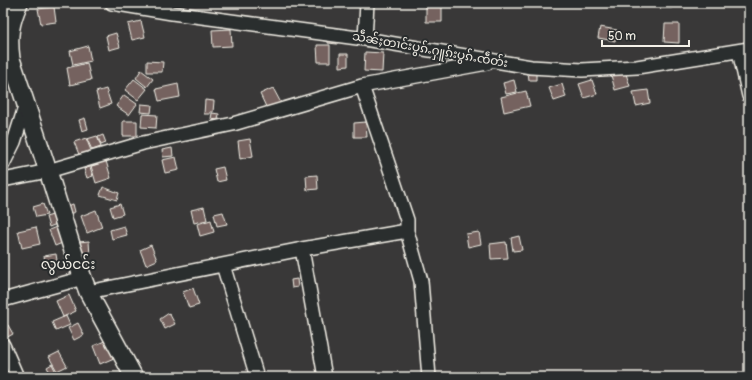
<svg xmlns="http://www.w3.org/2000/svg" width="752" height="380" font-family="Pangolin,'Noto Sans Myanmar',sans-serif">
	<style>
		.building { fill: #74625e; stroke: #f4f1e8 }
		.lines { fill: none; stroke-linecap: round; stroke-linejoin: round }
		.minor-casing { stroke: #f4f1e8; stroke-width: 16 }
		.tertiary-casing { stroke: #f4f1e8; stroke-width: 20 }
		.minor { stroke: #2a2d2e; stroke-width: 13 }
		.tertiary { stroke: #2a2d2e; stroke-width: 17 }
		.labels { text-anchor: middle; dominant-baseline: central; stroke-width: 4; stroke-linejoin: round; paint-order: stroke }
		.street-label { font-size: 12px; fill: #f4f1e8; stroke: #2a2d2e }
		.quarter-label { font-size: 14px; fill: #f4f1e8; stroke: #2a2d2e }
	</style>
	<rect width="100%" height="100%" fill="#393838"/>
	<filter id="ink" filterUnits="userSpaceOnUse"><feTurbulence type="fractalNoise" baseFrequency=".025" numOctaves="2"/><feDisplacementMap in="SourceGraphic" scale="8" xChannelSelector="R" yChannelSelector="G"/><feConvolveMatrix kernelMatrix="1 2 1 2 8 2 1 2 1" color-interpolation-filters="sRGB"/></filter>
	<g filter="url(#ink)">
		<path class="building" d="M661 3H672V8H661Z
			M426 5H442V22H426Z
			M54 7 56 22 41 24 38 9Z
			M141 21 145 37 132 40 128 24Z
			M665 24H679V43L664 42Z
			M600 27 617 30 615 41 598 38Z
			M231 29 232 46 213 47 212 30Z
			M116 33 120 47 109 50 106 36Z
			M328 36 337 37V44L328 43Z
			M317 45H330V62H318Z
			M88 46 91 61 73 65 70 51Z
			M365 52 383 53 382 72 364 71Z
			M340 54H348V66L340 67Z
			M147 61 163 62 162 72H147Z
			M87 63 91 80 70 85 67 68Z
			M141 70 153 79 147 87 136 78Z
			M625 71 630 86 615 90 611 75Z
			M528 72H536V80H529Z
			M134 79 147 89 138 100 125 90Z
			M514 80 517 92 506 94 503 83Z
			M592 80 597 94 584 98 579 84Z
			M178 84 180 97 159 101 156 89Z
			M562 84 566 97 554 101 549 88Z
			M273 88 281 103 267 109 260 94Z
			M106 89 111 104 100 108 96 92Z
			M648 90 650 103 636 106 633 92Z
			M526 91 530 106 504 112 501 97Z
			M124 95 137 104 129 115 116 106Z
			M205 100 214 101 213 112H210V114H204Z
			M141 104 152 105 151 113 140 112Z
			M212 113 219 114 218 120 211 119Z
			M142 114 157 115 156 128 141 127Z
			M85 118 88 129 82 131 79 120Z
			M123 121H137V136H123Z
			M366 122 367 137H354V123Z
			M103 135 106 143 101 145 98 137Z
			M97 136 101 147 92 150 87 139Z
			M86 138 92 153 80 157 74 142Z
			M250 139 253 156 240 159 238 141Z
			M172 148 173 156 163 157 162 150Z
			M176 157 179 170 165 173 162 160Z
			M106 161 111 178 96 183 91 166Z
			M90 167 93 176 87 178 84 169Z
			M223 167 226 180 217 182 214 169Z
			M317 175 318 189 307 190 306 176Z
			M103 187 119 193 117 200 100 195Z
			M43 204 47 215 36 217 33 207Z
			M73 204 75 212 66 215 63 207Z
			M120 204 123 214 113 217 110 207Z
			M204 207 207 220 194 223 191 210Z
			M96 210 102 227 87 233 81 216Z
			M223 212 227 224 217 226 214 214Z
			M59 213 62 222 49 227 46 217Z
			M211 220 214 232 200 236 197 224Z
			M61 225 67 241 55 246 49 230Z
			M124 226 127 235 112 239 110 230Z
			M36 227 40 244 22 248 18 231Z
			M479 232 481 244 468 247 466 234Z
			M519 236 522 250 513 251 511 238Z
			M89 241 90 256H80L79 242Z
			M506 242 508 258 491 259 490 244Z
			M151 245 157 260 146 265 140 250Z
			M56 254 58 267 46 268 44 256Z
			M297 279 298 287 292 288 291 280Z
			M193 288 199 305 189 308 183 292Z
			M69 295 76 311 63 317 56 301Z
			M169 313 175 324 165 329 160 319Z
			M66 316 70 325 56 331 52 322Z
			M78 323 84 335 74 340 68 328Z
			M8 325 13 334 4 339 3 337V328Z
			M107 340 114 358 100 364 93 346Z
			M59 352 67 366 57 371 49 357Z
			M52 364 56 372 51 375 47 367Z"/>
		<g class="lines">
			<g class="minor-casing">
				<path id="minor" d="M112 3 172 13 365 39 531 67 582 70 637 67 749 49
					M365 39 367 3
					M739 51 749 96
					M362 86 407 220V231L421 281 429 377
					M3 164 14 142 26 104
					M3 180 48 171 143 143 233 124 362 86 487 63
					M302 249 325 377
					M223 265 257 377
					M88 292 302 249 407 231
					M3 300 83 278
					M3 345 17 377"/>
			</g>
			<g class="tertiary-casing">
				<path id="tertiary" d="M19 3C10 23 8 37 11 59L48 171 74 254 88 292 134 377"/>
			</g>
			<use href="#minor" class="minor"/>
			<use href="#tertiary" class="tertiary"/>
		</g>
	</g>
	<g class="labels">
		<g class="street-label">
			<text transform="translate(430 50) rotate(10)">သဵၼ်ႈတၢင်းပွၵ်ႉႁူၵ်းပွၵ်ႉၸဵတ်း</text>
		</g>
		<g class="quarter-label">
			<text x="68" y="264">လွယ်ငင်း</text>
		</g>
	</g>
	<rect width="752" height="380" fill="none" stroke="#2a2d2e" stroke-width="16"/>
	<rect x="8" y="8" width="736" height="364" fill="none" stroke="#f4f1e8" stroke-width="1.5" filter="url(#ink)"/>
	<path d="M602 40v6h87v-6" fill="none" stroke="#f4f1e8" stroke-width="2"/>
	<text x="608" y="40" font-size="12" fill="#f4f1e8" stroke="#2a2d2e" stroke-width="3" paint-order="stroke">50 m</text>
</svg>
